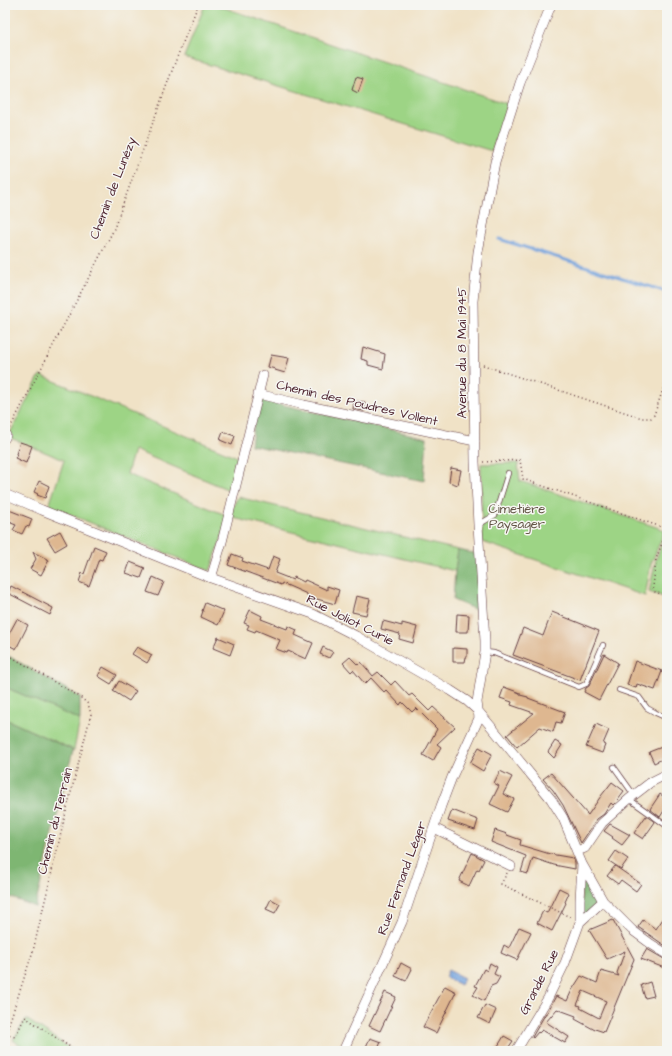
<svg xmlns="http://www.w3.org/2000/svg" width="672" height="1056" font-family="'Architects Daughter',sans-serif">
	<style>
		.green { fill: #9dd485; stroke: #747a58 }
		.forest { fill: #7eb672; stroke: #646a4e }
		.water { fill: #73a2dc; stroke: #5e6084 }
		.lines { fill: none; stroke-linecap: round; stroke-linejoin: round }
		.stream { stroke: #73a2dc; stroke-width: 3 }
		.building { fill: #deb790; fill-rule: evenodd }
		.lane-casing { stroke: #633c42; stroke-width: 6 }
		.street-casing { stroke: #633c42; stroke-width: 10 }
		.path { stroke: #633c42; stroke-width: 1.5; stroke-dasharray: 1 3; stroke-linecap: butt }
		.lane { stroke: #fff; stroke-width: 4.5 }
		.street { stroke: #fff; stroke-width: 9 }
		.labels { text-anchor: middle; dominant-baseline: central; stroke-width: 3; stroke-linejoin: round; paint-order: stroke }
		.street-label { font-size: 13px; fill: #4a1f2b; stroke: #f6f6f2 }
		.park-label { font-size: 13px; fill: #635546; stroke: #f6f6f2 }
	</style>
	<rect width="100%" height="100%" fill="#f6f6f2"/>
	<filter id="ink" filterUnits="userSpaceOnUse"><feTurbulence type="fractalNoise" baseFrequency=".025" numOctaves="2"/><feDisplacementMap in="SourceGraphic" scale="8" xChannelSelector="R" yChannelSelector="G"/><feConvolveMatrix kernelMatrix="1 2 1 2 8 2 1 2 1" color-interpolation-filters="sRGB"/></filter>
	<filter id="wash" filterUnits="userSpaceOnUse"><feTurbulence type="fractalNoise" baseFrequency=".012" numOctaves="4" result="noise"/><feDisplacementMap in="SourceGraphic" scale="16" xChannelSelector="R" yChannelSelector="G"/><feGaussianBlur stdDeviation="0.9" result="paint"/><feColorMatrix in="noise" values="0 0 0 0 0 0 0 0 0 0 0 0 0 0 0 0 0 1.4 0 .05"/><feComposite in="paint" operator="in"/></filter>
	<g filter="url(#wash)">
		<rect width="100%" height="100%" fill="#f0e2c6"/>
		<path class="green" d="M205 5H216L508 104 492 151 184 57Z
			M40 375 242 459 234 492 134 450 127 474 228 516 238 497 458 550 455 571 229 517 210 571 49 506 64 460 8 437Z
			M518 463 520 481 665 530 651 564 645 596 482 542 481 464Z
			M667 530V598L649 592 656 559Z
			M5 687 80 720 74 750 5 719Z
			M26 1019 74 1051H29L13 1040Z"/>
		<path class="forest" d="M257 399 427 438 424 481 251 445Z
			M458 550 478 554 481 612 453 600 455 571Z
			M5 654 80 697V720L5 687Z
			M5 719 73 750 35 907 5 895Z
			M587 878 600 901 582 918 581 885Z"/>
		<path class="water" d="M448 970 464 978 460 985 445 977Z"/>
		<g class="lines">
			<path class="stream" d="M499 239 667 292"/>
		</g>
		<g id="blocks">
			<path class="building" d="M356 77 363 79 358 93 352 90Z
				M363 347 385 354 383 369 368 365V361L361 359Z
				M271 355 289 358 285 373 275 370V369L268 367Z
				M354 401 365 402 364 411 353 409Z
				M223 432 235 436 232 445 220 440Z
				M20 442 32 446 26 463 15 458 17 455 16 454Z
				M451 468 461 470 458 485 449 482Z
				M39 481 49 486 45 498 37 495 38 494 34 492Z
				M9 510 32 519 29 527 26 526 22 534 13 530 16 525 11 523 12 522 5 519Z
				M60 531 67 544 55 551 47 538Z
				M94 546 106 551 102 560 99 559 89 586 79 582 82 573 84 574Z
				M33 552 49 560 41 575 30 569 36 559Z
				M232 554 243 558 242 561 268 570 273 556 280 559 275 573 293 580 294 577 304 582 305 580 327 590V586L339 590 335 604 317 599 316 600 307 595V594L282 583 281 585 228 565Z
				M130 562 145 568 141 578 126 573Z
				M153 577 164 582 158 596 147 592Z
				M11 586 53 608 50 615 8 593Z
				M356 596 370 599 366 615 352 612Z
				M205 603 224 611 218 625 201 617 203 611H202Z
				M250 610 262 616 261 619 287 629 288 626 297 630 295 635 313 643 306 659 288 651 287 653 276 649 280 640 256 630 255 632 247 629 249 625 244 623Z
				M552 612 599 631 580 680 513 655 523 628 543 636Z
				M457 614 469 615 468 632H456Z
				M17 619 28 625 16 649 5 643V641Z
				M383 621 402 626V623L417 627 413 643 399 639 400 634 381 629Z
				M218 637 234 644 230 655 213 648Z
				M137 647 152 655 147 663 132 654Z
				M323 647 333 652 329 658 320 654Z
				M453 648 467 649V657H466L465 662H453Z
				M604 654 618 663 599 700 584 692 586 688 589 686Z
				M350 657 358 665 361 662 373 676 378 672 391 685 395 681 409 696 412 694 429 711 433 707 455 727 437 744 441 747 433 761 423 755 437 729 416 708 412 712 402 702 400 705 386 690 384 692 371 678 365 684 353 670 351 672 343 663Z
				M635 661 662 671 655 690 637 684 636 688 627 685Z
				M103 667 117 675 111 684 98 676Z
				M119 681 136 691 129 701 113 691Z
				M504 687 520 693V695L528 697V698L565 712 561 723 556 722 553 732 540 727 517 747 507 735 534 713 511 705 512 702 500 698Z
				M596 724 609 730 603 744 605 745 602 753 586 747Z
				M555 741 562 745 554 758 548 752Z
				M667 745V757L654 763 649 752Z
				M479 747 492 754 483 771 470 763Z
				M500 771 512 777 503 794 514 799 507 812 490 804 499 786 494 783Z
				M551 773 588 815 601 796 612 782 624 791 618 799H619L613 805 611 803 604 814 597 819 581 843 563 805 553 790 543 779Z
				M660 794 667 799V806L660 817 650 809Z
				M452 810 478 820 475 830 448 821Z
				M646 816 655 822 643 839 634 833Z
				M610 824 630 835 622 845 612 838 613 837 604 831Z
				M495 830 507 834V835L521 840 520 845 550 854 573 858 575 862V869L554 865 533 858 528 874 521 872 526 856 491 842Z
				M616 851 628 859 621 869 609 861Z
				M472 853 484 860 479 870 477 869 469 886 459 881Z
				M615 866 641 884 636 891 621 880 618 884 607 876Z
				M559 888 569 893 565 902 566 903 552 931 537 923 543 911 547 913Z
				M271 899 280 904 275 913 266 909Z
				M667 913V947L638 927 643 920 656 929Z
				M613 920 634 959 604 1032 595 1029V1030L575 1019 576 1016 557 1009 546 1022 569 1037 565 1043 542 1030 539 1033 538 1032 533 1038 532 1037 546 1013H547L556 996 567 1001 572 990 581 976 597 983 601 971 619 976 617 973 625 951 607 959 589 930ZM583 991 606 1001 599 1018 580 1008 581 1006 577 1005Z
				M519 927 531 932 517 960 501 953 504 945 509 948Z
				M647 949 664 959 667 960V969L641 959Z
				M401 963 412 969 406 981 395 976Z
				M490 963 497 967 494 974 500 977 496 984 491 986 484 1001 473 995 478 987 475 986 484 969 487 971Z
				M650 982 654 996 645 998 641 985Z
				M445 986 456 992 436 1033 423 1027Z
				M385 992 396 997 380 1031 369 1026Z
				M485 1005 496 1010 490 1024 478 1018Z
				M504 1036 513 1041 506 1051H495Z
				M370 1038 381 1042 377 1051H364Z"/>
		</g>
	</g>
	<g filter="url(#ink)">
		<use href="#blocks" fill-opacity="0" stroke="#633c42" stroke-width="1"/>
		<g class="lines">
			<g class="lane-casing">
				<path id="lane" d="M478 525 495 515 508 473
					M485 652 494 653 579 687 586 684 603 645
					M619 690 639 697 647 708 656 713 667 718
					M614 767 634 795
					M629 799 667 826"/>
			</g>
			<g class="street-casing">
				<path id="street" d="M258 394 304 405 475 441
					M5 438 6 435
					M5 494 42 510 211 578 313 614 356 636 450 690 467 701 478 711 494 730 551 799 563 818 582 864 603 901 632 930 651 944 667 954
					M211 578 222 542 263 375
					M434 828 511 866
					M577 851 585 848 602 823 629 799 651 782 667 774
					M580 922 603 901
					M343 1051 402 922 441 806 452 777 479 718 477 702 485 652V641L478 525 475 462 473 301 478 252 495 162 520 83 551 5
					M516 1051 548 998 565 963 580 922V900L582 864"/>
			</g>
			<path class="path" d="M483 365 642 418H651L654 415 667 378
				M10 428 113 231 176 60 198 5
				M483 462 520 460 523 479 667 529
				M667 530 656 559 653 587 655 592 667 596
				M5 653 80 697 88 704 91 714 66 812 33 951 5 1036
				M507 873 501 884 570 917
				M6 1034 15 1037 25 1017 76 1051"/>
			<use href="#lane" class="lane"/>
			<use href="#street" class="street"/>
		</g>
	</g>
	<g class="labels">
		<g class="street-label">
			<text transform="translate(113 188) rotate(-69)">Chemin de Lunézy</text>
			<text transform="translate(462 353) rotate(-90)">Avenue du 8 Mai 1945</text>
			<text transform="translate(357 403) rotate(13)">Chemin des Poudres Vollent</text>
			<text transform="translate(350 620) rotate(27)">Rue Joliot Curie</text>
			<text transform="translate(55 821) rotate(-76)">Chemin du Terrain</text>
			<text transform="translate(402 878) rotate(-70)">Rue Fernand Léger</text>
			<text transform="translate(539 982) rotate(-63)">Grande Rue</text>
		</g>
		<g class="park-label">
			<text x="517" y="509">Cimetière<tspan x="517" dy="15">Paysager</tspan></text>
		</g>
	</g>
	<rect width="672" height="1056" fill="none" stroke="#f6f6f2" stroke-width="20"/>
</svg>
